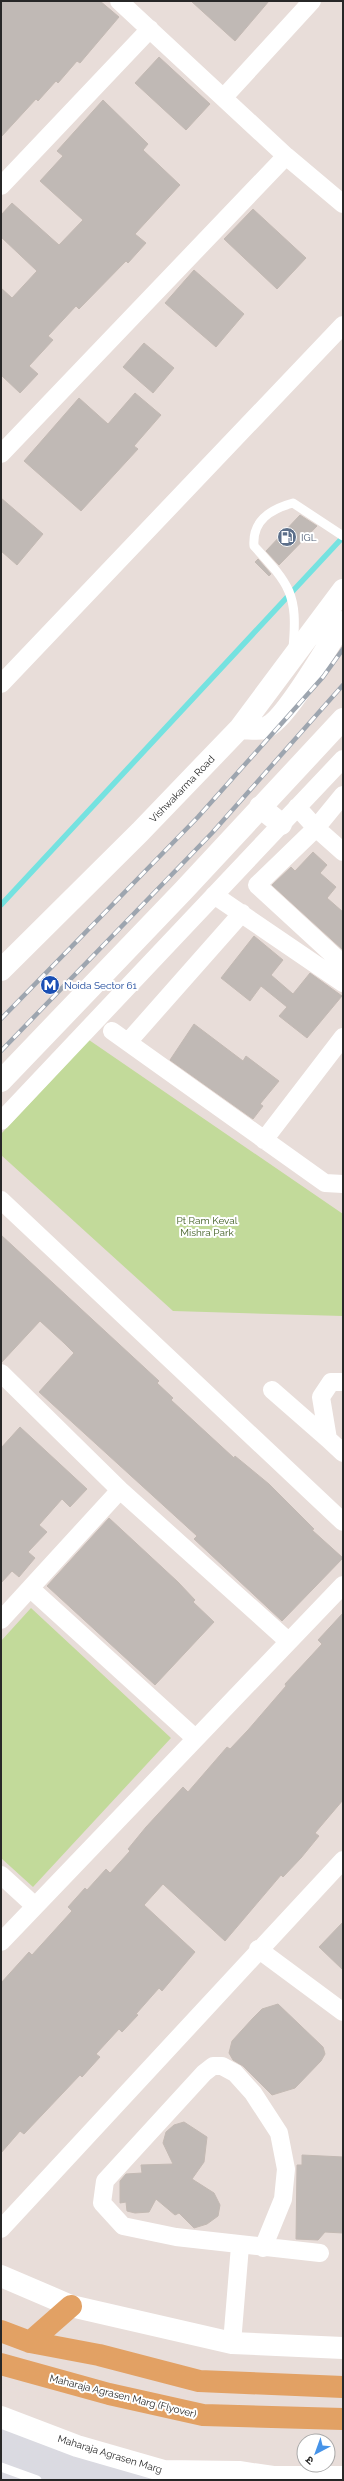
<svg xmlns="http://www.w3.org/2000/svg" width="344" height="2481" font-family="Raleway,'Noto Sans Devanagari',sans-serif">
	<style>
		.industrial { fill: #dadae1 }
		.green { fill: #c2da9a }
		.lines { fill: none; stroke-linecap: round; stroke-linejoin: round }
		.stream { stroke: #75e2e0; stroke-width: 5.5 }
		.building { fill: #c0b9b5; stroke: #c3b9b3 }
		.service { stroke: #fff; stroke-width: 9 }
		.minor { stroke: #fff; stroke-width: 18 }
		.secondary { stroke: #fff; stroke-width: 22 }
		.primary { stroke: #e2a164; stroke-width: 22 }
		.rail-casing { stroke: #9da5af; stroke-width: 4.5 }
		.rail { stroke: #fff; stroke-width: 3; stroke-dasharray: 9; stroke-linecap: butt }
		.labels { text-anchor: middle; dominant-baseline: central; stroke-width: 4; stroke-linejoin: round; paint-order: stroke }
		.service-label { font-size: 10px; fill: #4e5e75; stroke: #fff; text-anchor: start }
		.street-label { font-size: 10px; fill: #272727; stroke: #fff }
		.transit-label { font-size: 10px; fill: #164399; stroke: #fff; text-anchor: start }
		.park-label { font-size: 10px; fill: #3d5b1f; stroke: #fff }
	</style>
	<rect width="100%" height="100%" fill="#e8ddd9"/>
	<path class="industrial" d="M1 2427 177 2473 305 2480H1Z"/>
	<path class="green" d="M89 1040 343 1214V1316L173 1311 1 1155V1134Z
		M31 1608 171 1738 33 1887 1 1858V1641Z"/>
	<g class="lines">
		<path class="stream" d="M1 905 343 537"/>
	</g>
	<path class="building" d="M1 1H100L119 17 80 63 77 61 58 83 56 81 38 101 36 99 1 137Z
		M191 1H269L235 41Z
		M159 57 210 104 186 130 135 83Z
		M103 100 148 144 143 150 180 185 135 234 146 243 128 263 126 261 79 309 76 306 48 336 53 340 29 366 38 374 20 393 1 375V288L12 298 37 271 1 237V215L12 203 59 245 83 220 40 181 63 156 57 151Z
		M253 209 306 258 277 289 224 239Z
		M194 270 244 314 216 347 165 303Z
		M144 343 174 368 153 393 123 367Z
		M135 393 161 415 134 446 138 449 81 511 24 461 79 398 108 424Z
		M1 498 43 534 17 565 1 551Z
		M300 515 317 526 279 565 266 551Z
		M258 559 271 574 269 576 255 562Z
		M313 852 327 865 320 873 336 887 327 898 343 912V950L272 885 291 867 295 871Z
		M254 936 283 960 271 975 293 994 310 973 342 996 307 1038 279 1016 287 1007 261 986 250 1001 221 978Z
		M194 1024 243 1061 246 1056 279 1081 260 1104 263 1106 253 1119 170 1060Z
		M1 1235 159 1381 157 1383 173 1398 171 1400 234 1458 235 1456 269 1484 314 1529 312 1530 343 1558 282 1621 194 1539 197 1536 39 1392 74 1353 64 1343 40 1321 1 1363Z
		M20 1427 87 1489 70 1507 62 1499 39 1525 47 1532 28 1552 35 1558 19 1577 12 1571 1 1583V1448Z
		M109 1518 178 1582 195 1600 193 1602 214 1622 155 1685 47 1586Z
		M343 1613V1800L315 1833 319 1836 301 1858 283 1877 281 1875 225 1941 163 1884 144 1905 195 1952 162 1991 159 1988 136 2014 138 2015 122 2032 119 2029 96 2054 100 2057 82 2077 80 2075 24 2134 20 2131 1 2153V1983L29 1952 32 1955 72 1911 68 1907 85 1888 87 1890 106 1869 110 1873 130 1851 128 1849 146 1827 183 1787 188 1792 227 1747 230 1749 248 1730 286 1686 285 1684 322 1644 318 1640Z
		M343 1922V1970L319 1947Z
		M278 2004 323 2047 325 2054 321 2061 295 2088 272 2095 243 2066 233 2060 229 2053 232 2041 253 2018 262 2009Z
		M184 2122 207 2137 204 2162 192 2179 214 2193 220 2205 218 2216 207 2224 194 2228 179 2213 175 2215 156 2199 149 2212 135 2213 127 2211 126 2202 120 2203V2181L126 2174 142 2173 141 2165 173 2164 163 2143 166 2132 174 2125Z
		M302 2155 343 2157V2233L325 2232 318 2240 296 2239 297 2165H302Z"/>
	<g class="lines">
		<path class="service" d="M293 648C298 594 290 585 254 546 252 520 271 509 293 503L343 536
			M1 2467 37 2480"/>
		<path class="minor" d="M119 1 286 156 343 204
			M224 97 312 1
			M1 186 150 29
			M1 454 286 156
			M1 684 343 325
			M343 795 316 828 257 885 343 964
			M297 807 316 828 343 852
			M214 895 343 983
			M112 1031 325 1183 343 1184
			M128 1042 242 913
			M1 1121 343 759
			M264 1140 343 1037
			M1 1200 343 1522
			M1 1373 120 1490 288 1641
			M343 1382H331L321 1397 328 1439 343 1453
			M272 1390 328 1439
			M31 1589 195 1738
			M1 1620 120 1490
			M1 1875 35 1906
			M1 1942 343 1585
			M258 1949 343 2012
			M1 2229 343 1860
			M263 2248 283 2199 286 2169 279 2133 253 2093 235 2073 222 2066H213L204 2073 105 2181 102 2203 123 2226 176 2237 320 2253
			M232 2343 240 2246"/>
		<path class="secondary" d="M240 728C248 728 258 730 265 728 285 722 330 642 343 622
			M260 807 281 824
			M1 970 140 832 240 728 343 590
			M1 1081 184 890 343 719
			M1 2276 71 2306 232 2343 343 2348
			M1 2417 77 2446 164 2471 239 2472 273 2477H343"/>
		<path class="primary" d="M1 2331 30 2342 99 2355 199 2381 343 2387
			M30 2342 71 2306
			M1 2364 109 2394 203 2415 343 2419"/>
		<g class="rail-casing">
			<path id="rail" d="M1 1019 198 817 323 677 343 649
				M1 1051 212 833 343 685"/>
		</g>
		<use href="#rail" class="rail"/>
	</g>
	<defs>
		<g id="fuel-disc" transform="scale(1)"><circle r="9.5" fill="#5c6f8a" stroke="#fff"/><path d="M-5.5-6h7V0h2V4h1.3V-2.5L3-4.5l.8-.8L6-3V5H2.5V1h-1V6h-7ZM-4.2-4.7v3.2H.2V-4.7Z" fill="#fff"/></g>
		<g id="metro-disc" transform="scale(1)"><circle r="9.5" fill="#1a4fb4" stroke="#fff"/><path d="M-5.5 5V-5H-3L0 0L3-5H5.5V5H3V-.5L0 4L-3-.5V5Z" fill="#fff"/></g>
	</defs>
	<g fill-rule="evenodd">
		<use href="#fuel-disc" x="287" y="537"/>
		<use href="#metro-disc" x="50" y="985"/>
	</g>
	<g class="labels">
		<g class="service-label">
			<text x="301" y="537">IGL</text>
		</g>
		<g class="street-label">
			<text transform="translate(182 789) rotate(-46)">Vishwakarma Road</text>
			<text transform="translate(123 2396) rotate(14)">Maharaja Agrasen Marg (Flyover)</text>
			<text transform="translate(110 2454) rotate(17)">Maharaja Agrasen Marg</text>
		</g>
		<g class="transit-label">
			<text x="64" y="985">Noida Sector 61</text>
		</g>
		<g class="park-label">
			<text x="207" y="1220">Pt Ram Keval<tspan x="207" dy="12">Mishra Park</tspan></text>
		</g>
	</g>
	<rect width="344" height="2481" fill="none" stroke="#272727" stroke-width="4"/>
	<g transform="translate(316 2453) rotate(221)"><circle r="19" fill="#ffffff" stroke="#a9a9a9"/>
	<path d="M0-3L7 15L0 10L-7 15Z" fill="#4693e8"/>
	<text y="-6" font-size="11" font-weight="bold" text-anchor="middle" fill="#272727">उ</text>
	</g>
</svg>
